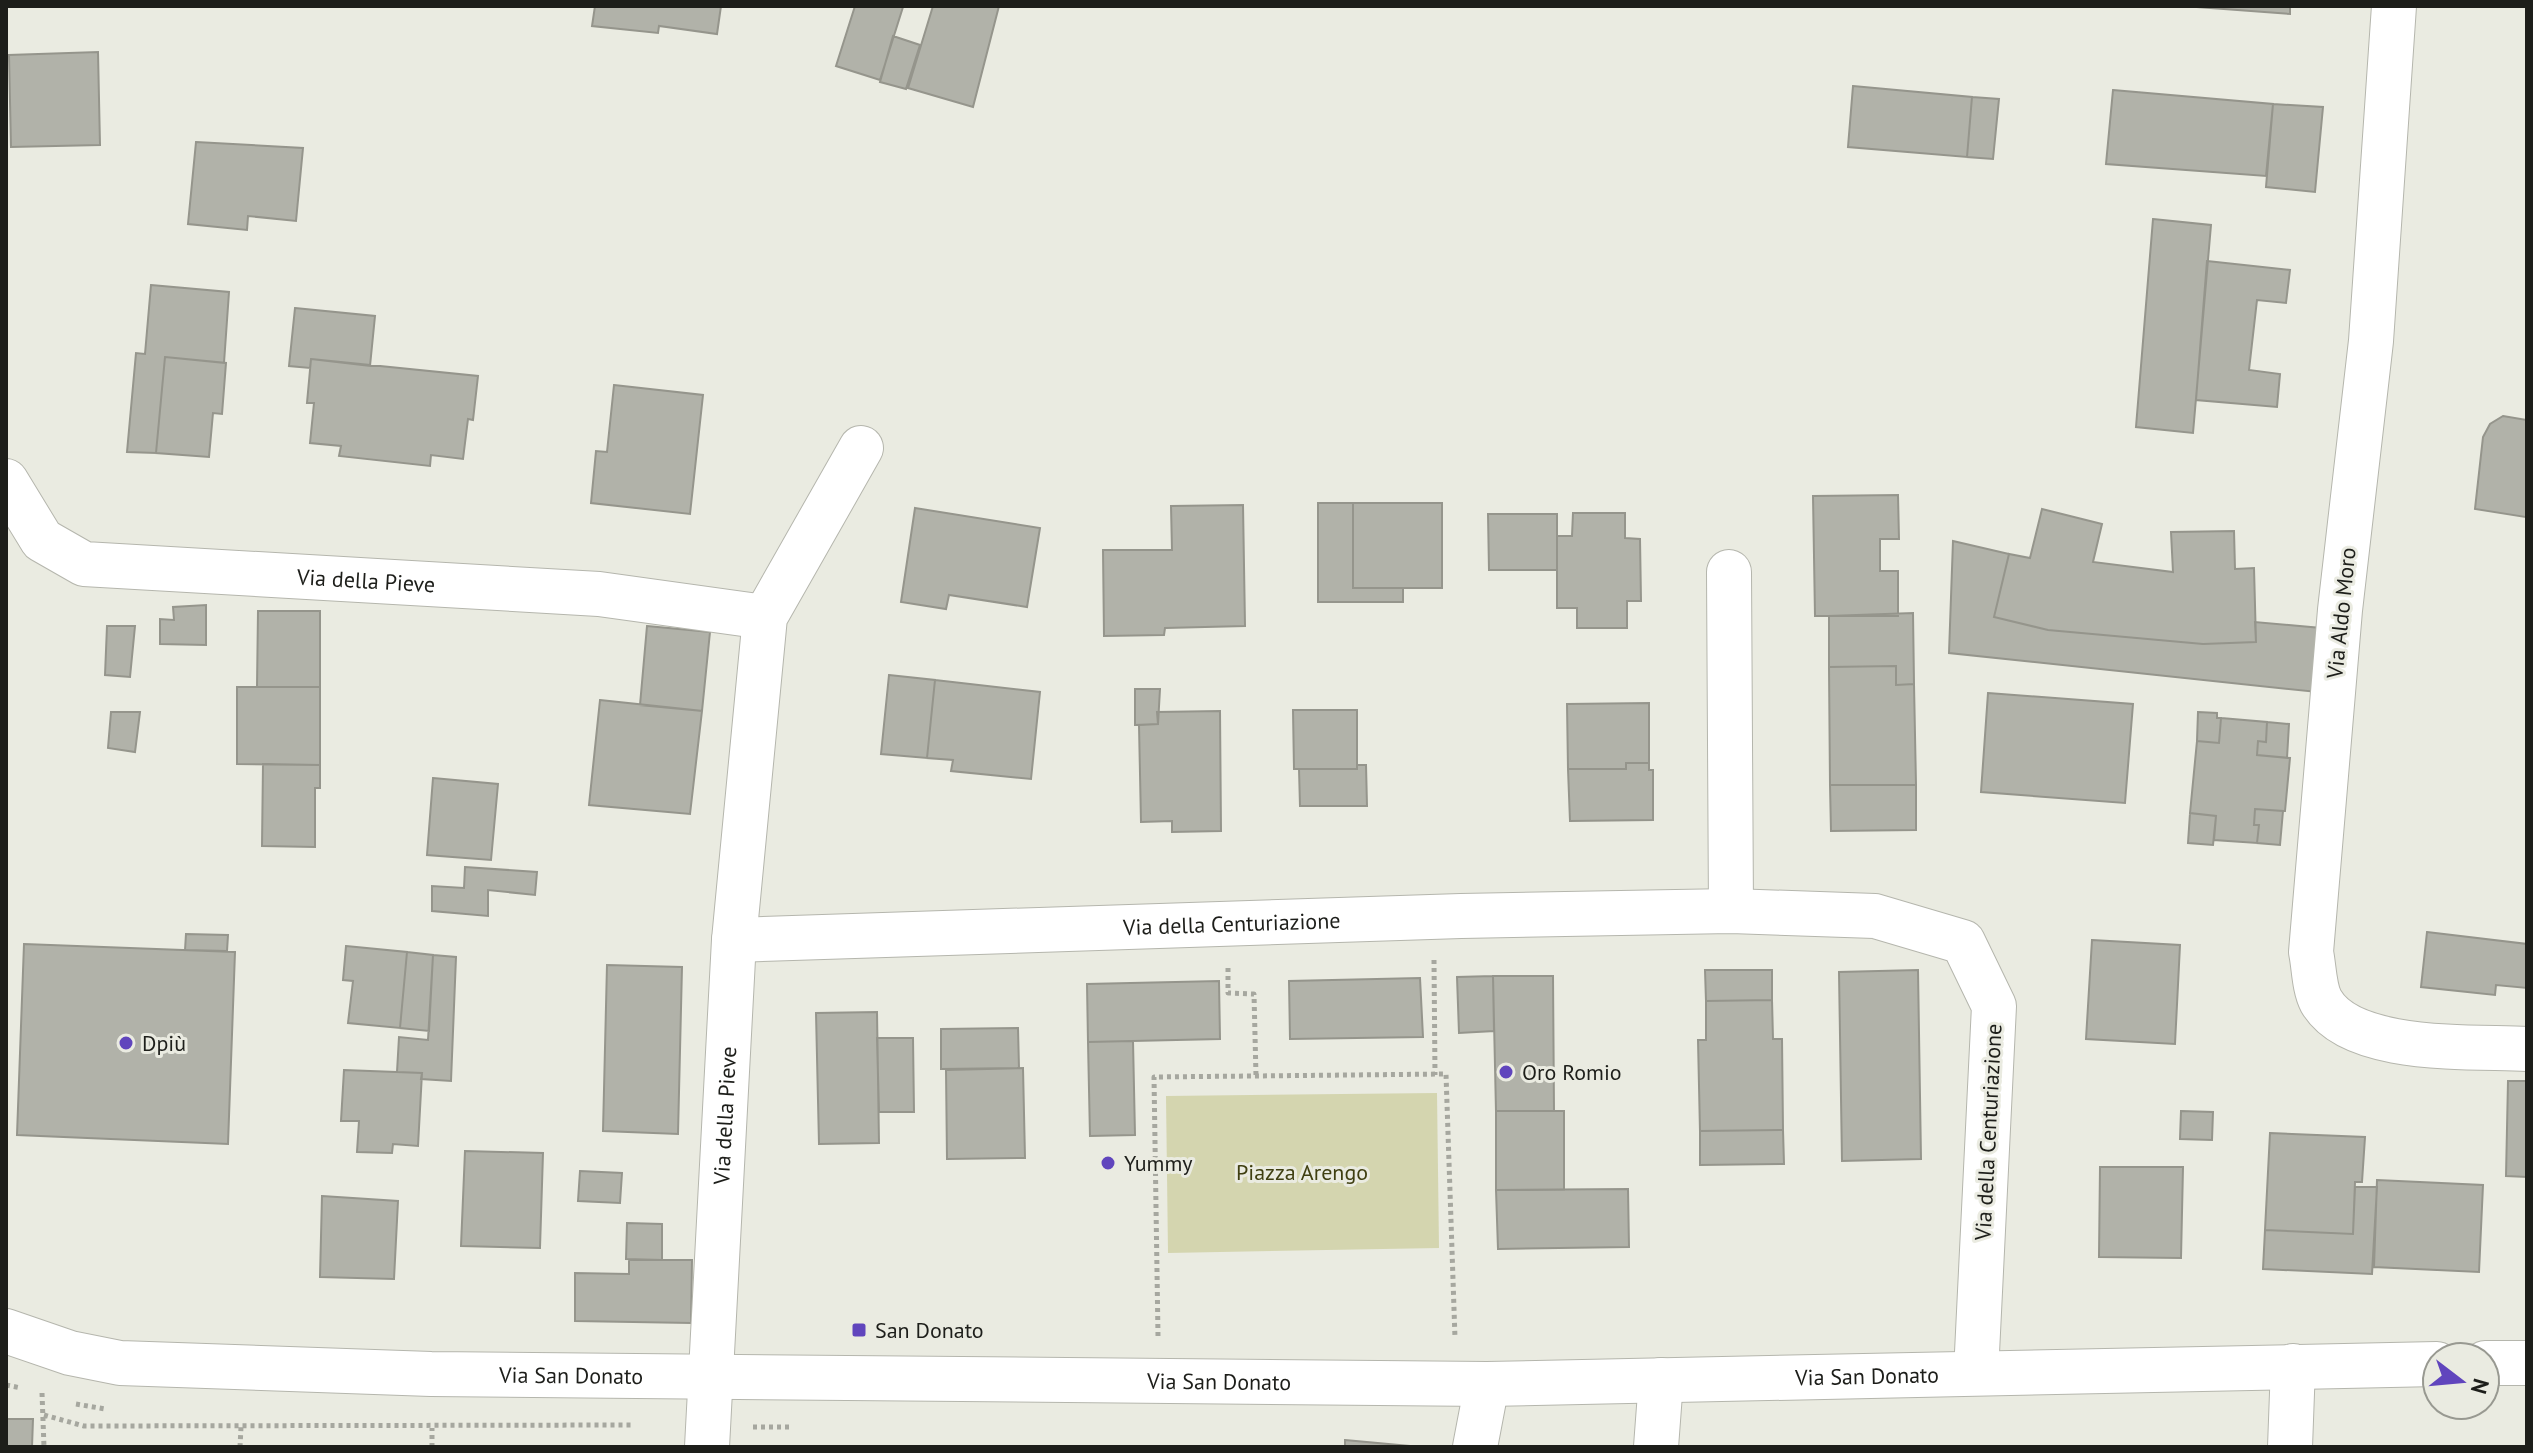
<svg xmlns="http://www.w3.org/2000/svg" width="2533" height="1453" font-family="'PT Sans',sans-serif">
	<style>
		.green { fill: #d4d5af }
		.building { fill: #b1b2a9; stroke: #95958c; stroke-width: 2 }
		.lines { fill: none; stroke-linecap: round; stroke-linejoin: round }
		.minor-casing { stroke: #b5b6ad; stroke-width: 46 }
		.path { stroke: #a6a79f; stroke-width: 5; stroke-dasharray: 4 4; stroke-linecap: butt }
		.minor { stroke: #fff; stroke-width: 44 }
		.poi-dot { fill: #6045bd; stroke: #eaebe1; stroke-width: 3 }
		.labels { text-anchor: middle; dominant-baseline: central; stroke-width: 6; stroke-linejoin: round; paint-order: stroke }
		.street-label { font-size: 22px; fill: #1d1e1a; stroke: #eaebe1 }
		.poi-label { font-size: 22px; fill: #1d1e1a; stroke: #eaebe1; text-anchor: start }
		.park-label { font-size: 22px; fill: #3f3f11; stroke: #eaebe1 }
	</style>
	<rect width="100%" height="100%" fill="#eaebe1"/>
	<path class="green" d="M1437 1093 1439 1248 1168 1253 1166 1096Z"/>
	<path class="building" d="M595 6H721L717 34 659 26 658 33 592 26Z
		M855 6 903 7 880 80 836 66Z
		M933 6H999L973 107 908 88Z
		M2183 6H2290V14Z
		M893 36 920 45 906 89 880 82Z
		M98 52 100 145 11 147 9 55Z
		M1853 86 1972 97 1967 157 1848 147Z
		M2113 90 2273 104 2266 176 2106 164Z
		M1972 97 1999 99 1993 159 1967 157Z
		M2273 104 2323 107 2315 192 2266 187Z
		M196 142 303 148 296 221 248 216 247 230 188 224Z
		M2153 219 2211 225 2193 433 2136 427Z
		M2207 261 2290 270 2286 303 2257 300 2249 370 2280 374 2277 407 2196 400Z
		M151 285 229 292 224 363 165 357 156 453 127 452 136 353 145 354Z
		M295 308 375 316 370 366 311 359 310 368 289 366Z
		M165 357 226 363 222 414 213 413 209 457 156 453Z
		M311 359 478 376 473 420 468 419 463 459 431 455 430 466 339 456 341 446 310 443 314 403H307Z
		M614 385 703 395 690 514 591 503 596 451 607 452Z
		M2503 416 2527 420V526L2526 517 2475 509 2483 437 2490 424Z
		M1898 495 1899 539H1880V571H1898V616H1815L1813 496Z
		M1318 503H1353V588H1403V602H1318Z
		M1353 503H1442V588H1353Z
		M1243 505 1245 626 1165 628 1164 635 1104 636 1103 550H1172L1171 506Z
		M915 508 1040 528 1027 607 949 595 946 609 901 602Z
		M2042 509 2102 524 2093 562 2173 572 2171 532 2234 531 2235 569 2254 568 2256 642 2203 644 2048 630 1994 617 2009 554 2030 558Z
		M1573 513H1625V538L1640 539 1641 601H1627V628H1577V608H1557V536H1572Z
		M1488 514H1557V570H1489Z
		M1953 541 2009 554 1994 617 2048 630 2203 644 2256 642 2255 622 2321 628 2317 692 1949 653Z
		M206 605V645L160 644V619L174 620 173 607Z
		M258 611H320V687H257Z
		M1913 613 1914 684 1896 685V666L1829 667V616Z
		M107 626H135L130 677 105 675Z
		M647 626 710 632 702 711 640 705Z
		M1896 666V685L1914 684 1916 785H1830L1829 667Z
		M889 675 935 680 927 758 881 754Z
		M935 680 1040 692 1031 779 951 771 953 760 927 758Z
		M237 687H320V765L237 764Z
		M1135 689H1160L1158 724 1135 725Z
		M1988 693 2133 704 2125 803 1981 792Z
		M600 700 702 711 690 814 589 805Z
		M1649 703V763H1626V769H1568L1567 704Z
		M1293 710H1357V769H1294Z
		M1220 711 1221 831 1172 832V821L1141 822 1139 725 1158 724 1157 712Z
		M111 712H140L135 752 108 748Z
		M2198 712 2217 713V718H2221L2219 743 2197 741Z
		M2221 718 2267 722 2266 742 2258 741 2257 755 2290 758 2285 811 2255 809 2254 825H2259L2257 843 2214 840 2216 816 2190 813 2197 741 2219 743Z
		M2267 722 2289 724 2287 758 2257 755 2258 741 2266 742Z
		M1626 763H1649V770H1653V820L1570 821 1568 769H1626Z
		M263 764 320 765V788H315V847L262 846Z
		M1357 765H1366L1367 806H1300L1299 769H1357Z
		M433 778 498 784 491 860 427 855Z
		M1830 785H1916V830L1831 831Z
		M2255 809 2283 811 2280 845 2257 843 2259 825H2254Z
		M2190 813 2216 816 2213 845 2188 843Z
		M465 867 537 872 535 895 488 890V916L432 911V886L464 888Z
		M2427 932 2527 944V988L2496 985 2495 995 2421 987Z
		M186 934 228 935 227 951 185 950Z
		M2092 940 2180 945 2175 1044 2086 1039Z
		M24 944 235 952 228 1144 17 1135Z
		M346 946 407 952 400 1028 348 1023 353 981 343 980Z
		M407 952 433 955 429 1031 400 1028Z
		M433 955 456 957 451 1081 421 1079 422 1073 397 1072 399 1037 428 1040Z
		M607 965 682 967 678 1134 603 1131Z
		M1705 970H1772V1000L1706 1001Z
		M1918 970 1921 1159 1842 1161 1839 972Z
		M1493 976 1494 1031 1459 1033 1457 977Z
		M1493 976H1553L1554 1111H1496Z
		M1420 978 1423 1037 1290 1039 1289 981Z
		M1219 981 1220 1039 1088 1042 1087 984Z
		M1772 1000 1773 1039H1782L1783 1130 1700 1131 1698 1040H1706V1001Z
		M877 1012 879 1143 819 1144 816 1013Z
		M1018 1028 1019 1068 941 1069V1029Z
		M877 1038H913L914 1112H879Z
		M1133 1041 1135 1135 1090 1136 1088 1042Z
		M1023 1068 1025 1158 947 1159 946 1070Z
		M344 1070 422 1073 418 1146 393 1144 392 1153 357 1152 359 1121H341Z
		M2508 1081H2527V1177L2506 1176Z
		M1496 1111H1564V1190H1496Z
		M2181 1111 2213 1112 2212 1140 2180 1139Z
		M1783 1130 1784 1164 1700 1165V1131Z
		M2270 1133 2365 1137 2362 1182H2355L2353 1234 2265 1230Z
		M465 1151 543 1153 540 1248 461 1246Z
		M2100 1167H2183L2181 1258 2099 1257Z
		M580 1171 622 1173 620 1203 578 1201Z
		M2377 1180 2483 1185 2479 1272 2374 1267Z
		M2355 1187H2377L2372 1274 2263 1269 2265 1230 2353 1234Z
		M1628 1189 1629 1247 1498 1249 1496 1190Z
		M322 1196 398 1201 394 1279 320 1277Z
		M627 1223 662 1224V1260L626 1259Z
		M629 1260H692L691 1323 575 1321V1273L629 1274Z
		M6 1419H33L32 1447H6Z
		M1345 1440 1421 1447H1345Z"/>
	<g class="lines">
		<g class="minor-casing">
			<g id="minor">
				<path d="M2394 6 2371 341 2340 610 2311 952C2314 966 2314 988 2321 1001 2351 1054 2472 1046 2527 1049"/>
				<path id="s1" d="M6 481 42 540 84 564 599 594 765 617"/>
				<path d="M1729 572 1731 911"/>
				<path id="s2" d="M734 940 1461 916 1731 911 1875 916 1963 942 1994 1006 1976 1373"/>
				<path id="s3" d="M6 1331 70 1353 120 1363 431 1374 1487 1384 2437 1364"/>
				<path d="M2485 1363H2527"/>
				<path id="s4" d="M707 1447 734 940 765 617 861 448"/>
				<path d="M1475 1447 1487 1384"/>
				<path d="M1656 1447 1661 1380"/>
				<path d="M2290 1447 2293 1366"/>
			</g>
		</g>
		<path class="path" d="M1434 960 1435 1075
			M1228 968V993L1254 994 1256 1076
			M1158 1336 1154 1077 1446 1074 1455 1338
			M6 1385 21 1388
			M42 1393 44 1447
			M76 1404 105 1409
			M2453 1409H2475
			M44 1415 84 1426 633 1425
			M753 1427H791
			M240 1447 241 1427
			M432 1447V1428"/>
		<use href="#minor" class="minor"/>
	</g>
	<g class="poi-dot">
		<circle cx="126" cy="1043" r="8"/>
		<circle cx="1506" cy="1072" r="8"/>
		<circle cx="1108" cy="1163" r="8"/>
		<rect x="851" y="1322" width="16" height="16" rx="4"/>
	</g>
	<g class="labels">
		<g class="street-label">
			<text stroke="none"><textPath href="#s1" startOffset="400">Via della Pieve</textPath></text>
			<text transform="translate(2341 613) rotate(-84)">Via Aldo Moro</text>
			<text stroke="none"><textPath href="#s2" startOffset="498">Via della Centuriazione</textPath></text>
			<text stroke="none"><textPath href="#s4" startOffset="332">Via della Pieve</textPath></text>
			<text transform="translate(1988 1132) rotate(-87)">Via della Centuriazione</text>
			<text stroke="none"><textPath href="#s3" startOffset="570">Via San Donato</textPath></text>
			<text stroke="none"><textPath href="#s3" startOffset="1866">Via San Donato</textPath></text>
			<text stroke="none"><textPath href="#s3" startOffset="1218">Via San Donato</textPath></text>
		</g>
		<g class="poi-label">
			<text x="142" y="1043">Dpiù</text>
			<text x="1522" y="1072">Oro Romio</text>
			<text x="1124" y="1163">Yummy</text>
			<text x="875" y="1330">San Donato</text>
		</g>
		<g class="park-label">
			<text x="1302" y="1172">Piazza Arengo</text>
		</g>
	</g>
	<rect width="2533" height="1453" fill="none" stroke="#1d1e1a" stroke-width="16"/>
	<g transform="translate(2461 1381) rotate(106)"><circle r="38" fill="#eaebe1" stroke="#989991" stroke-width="2"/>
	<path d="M0-6L14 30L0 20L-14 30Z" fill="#6045bd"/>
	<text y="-12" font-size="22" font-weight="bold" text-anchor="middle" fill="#1d1e1a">N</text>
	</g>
</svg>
